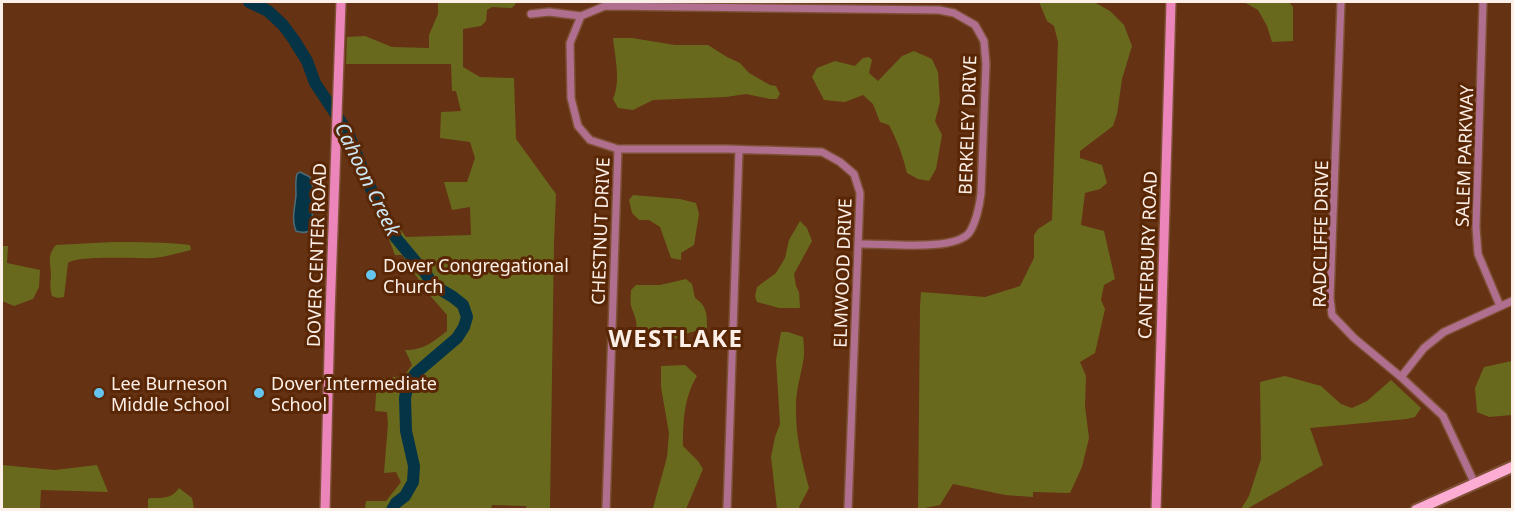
<svg xmlns="http://www.w3.org/2000/svg" width="1514" height="511" font-family="'Noto Sans',sans-serif">
	<style>
		.green { fill: #69691e }
		.water { fill: #043446; stroke: #4e6c77; stroke-width: 1.5 }
		.lines { fill: none; stroke-linecap: round; stroke-linejoin: round }
		.river { stroke: #043446; stroke-width: 12 }
		.street-casing { stroke: #7d5035; stroke-width: 10 }
		.secondary-casing { stroke: #7d5035; stroke-width: 12 }
		.primary-casing { stroke: #7d5035; stroke-width: 14 }
		.street { stroke: #b06f8f; stroke-width: 7 }
		.secondary { stroke: #ec86ba; stroke-width: 9 }
		.primary { stroke: #fdadd4; stroke-width: 10 }
		.poi-dot { fill: #65c5ee; stroke: #592705; stroke-width: 2 }
		.labels { text-anchor: middle; dominant-baseline: central; stroke-width: 6; stroke-linejoin: round; paint-order: stroke }
		.street-label { font-size: 18px; fill: #fcefe8; stroke: #592705 }
		.poi-label { font-size: 18px; fill: #fcefe8; stroke: #592705; text-anchor: start }
		.water-label { font-size: 20px; font-style: italic; fill: #cce8f6; stroke: #592705 }
		.district-label { font-size: 24px; font-weight: bold; letter-spacing: 1.5px; fill: #fcefe8; stroke: #592705 }
	</style>
	<rect width="100%" height="100%" fill="#653213"/>
	<path class="green" d="M438 2H517L512 8 492 7 487 10 486 21 481 26 463 29V67L480 77 514 78 516 139 556 194 554 242 550 509H527L526 506 492 505 491 510 365 509 366 501H386L401 482 396 472 384 473 388 424 387 412 375 411 377 379 404 376 412 365 405 350C424 350 433 342 447 331V315L427 292 402 255H395L382 221H394L406 237 471 235 470 207 452 210 444 182H467L475 158 470 142 440 138 441 112 461 111 456 91H452L451 64H346L347 37 365 36 392 47 429 48V35L438 14Z
		M1039 2H1094L1110 11 1124 25 1132 46 1122 79 1117 114 1113 126 1080 151V158L1102 165 1107 183 1100 189 1085 193 1081 225 1104 231 1115 279 1104 285 1101 300 1105 309 1095 353 1080 362 1086 376 1085 406 1089 438 1082 467 1070 493 1033 492V497L1005 495 953 484 940 505 925 508V509H918L920 307 921 292 985 297 1020 286 1034 258V235L1038 229 1052 220 1058 42 1054 26 1047 21Z
		M1244 2H1289L1293 7V41L1272 42 1267 26 1258 10Z
		M613 38H632L675 45H708L727 57 740 63 749 73 770 85 776 86 780 94 777 99H770L746 94 726 97 653 100 633 110 618 108 613 99C621 81 615 57 613 38Z
		M914 51 932 59 938 72 940 102 935 121 942 135 936 169 929 181 918 179 907 173C903 156 897 140 889 125L880 122 873 104 863 95 845 102 824 100 812 77 817 68 835 61 855 66 863 58 869 57 872 60 869 73 878 81 902 56Z
		M633 195 680 199 696 203 699 214 694 245 681 253V260L671 258 660 227 649 220H639L632 213 629 200Z
		M800 221 807 228 812 241 794 274 796 286 799 292 800 308H779L757 302 755 296 757 287 776 273 785 258 789 240Z
		M113 242C139 242 164 242 190 245L191 250C179 253 165 257 153 258 135 259 80 255 68 263L64 297 58 298 52 296C50 289 50 284 51 277 51 263 46 257 56 245Z
		M2 246H8L7 263 40 270 39 287 33 299 14 306 2 301Z
		M686 279 692 284 695 298C707 306 707 314 707 328L685 334 673 340 657 332 638 335 636 331C638 321 634 315 631 306 630 301 631 295 631 290L636 285H660Z
		M781 332H788L803 337C804 343 804 350 804 356 802 371 797 386 796 402 795 433 801 458 809 488L799 507 800 509H777L771 457 775 437 780 424 776 360Z
		M1512 361V415L1489 417 1477 412 1475 388 1484 367Z
		M685 365 697 376C684 397 683 422 683 446L698 461 703 469 686 509H654L653 508 667 457 669 433 661 387V366Z
		M1285 376 1321 386 1341 404 1352 408 1367 401 1391 380 1421 408 1415 417 1407 419 1310 428 1323 465 1247 509H1241L1249 496 1261 459 1260 382Z
		M2 465 55 470 97 465 108 492 41 490 40 509H2Z
		M179 488 192 498 194 509H148V499L150 498C162 498 172 499 179 488Z"/>
	<path class="water" d="M300 172 310 177 313 188 312 228C308 234 302 233 296 231 291 220 295 207 296 195 296 188 295 181 297 174Z"/>
	<g class="lines">
		<path class="river" d="M249 2 268 11 283 25 294 40 307 61 315 83 347 131 370 187 396 238 426 274 433 285 453 297 463 305 467 317 464 327 457 338 416 373 408 383 405 398 406 431 414 466 413 482 405 496 396 503 392 510"/>
		<g class="street-casing">
			<path id="street" d="M1341 2 1330 298 1332 315 1354 338 1401 377 1443 416 1475 484
				M1483 2 1476 227 1478 254 1500 306
				M531 14 549 12 581 16 605 6 939 10 954 13 975 25 984 41 986 64 981 193C980 204 976 223 969 233 953 252 884 243 859 244
				M581 16 570 43 571 98 578 126 590 140 618 149H728L822 152 840 162 854 174 860 193 848 510
				M1401 377 1424 348 1444 332 1512 301
				M606 510 618 149
				M727 510 739 150"/>
		</g>
		<g class="secondary-casing">
			<path id="secondary" d="M325 510 330 315 341 2
				M1156 510 1171 2"/>
		</g>
		<g class="primary-casing">
			<path id="primary" d="M1416 510 1512 467"/>
		</g>
		<use href="#street" class="street"/>
		<use href="#secondary" class="secondary"/>
		<use href="#primary" class="primary"/>
	</g>
	<g class="poi-dot">
		<circle cx="371" cy="275" r="6"/>
		<circle cx="99" cy="393" r="6"/>
		<circle cx="259" cy="393" r="6"/>
	</g>
	<g class="labels">
		<g class="street-label">
			<text transform="translate(967 125) rotate(-88)">BERKELEY DRIVE</text>
			<text transform="translate(1464 156) rotate(-88)">SALEM PARKWAY</text>
			<text transform="translate(600 231) rotate(-88)">CHESTNUT DRIVE</text>
			<text transform="translate(1320 234) rotate(-89)">RADCLIFFE DRIVE</text>
			<text transform="translate(316 255) rotate(-88)">DOVER CENTER ROAD</text>
			<text transform="translate(1147 255) rotate(-88)">CANTERBURY ROAD</text>
			<text transform="translate(842 273) rotate(-88)">ELMWOOD DRIVE</text>
		</g>
		<g class="poi-label">
			<text x="383" y="265">Dover Congregational<tspan x="383" dy="21">Church</tspan></text>
			<text x="111" y="383">Lee Burneson<tspan x="111" dy="21">Middle School</tspan></text>
			<text x="271" y="383">Dover Intermediate<tspan x="271" dy="21">School</tspan></text>
		</g>
		<g class="water-label">
			<text transform="translate(368 179) rotate(64)">Cahoon Creek</text>
		</g>
		<g class="district-label">
			<text x="676" y="337">WESTLAKE</text>
		</g>
	</g>
	<rect width="1514" height="511" fill="none" stroke="#fcefe8" stroke-width="6"/>
</svg>
